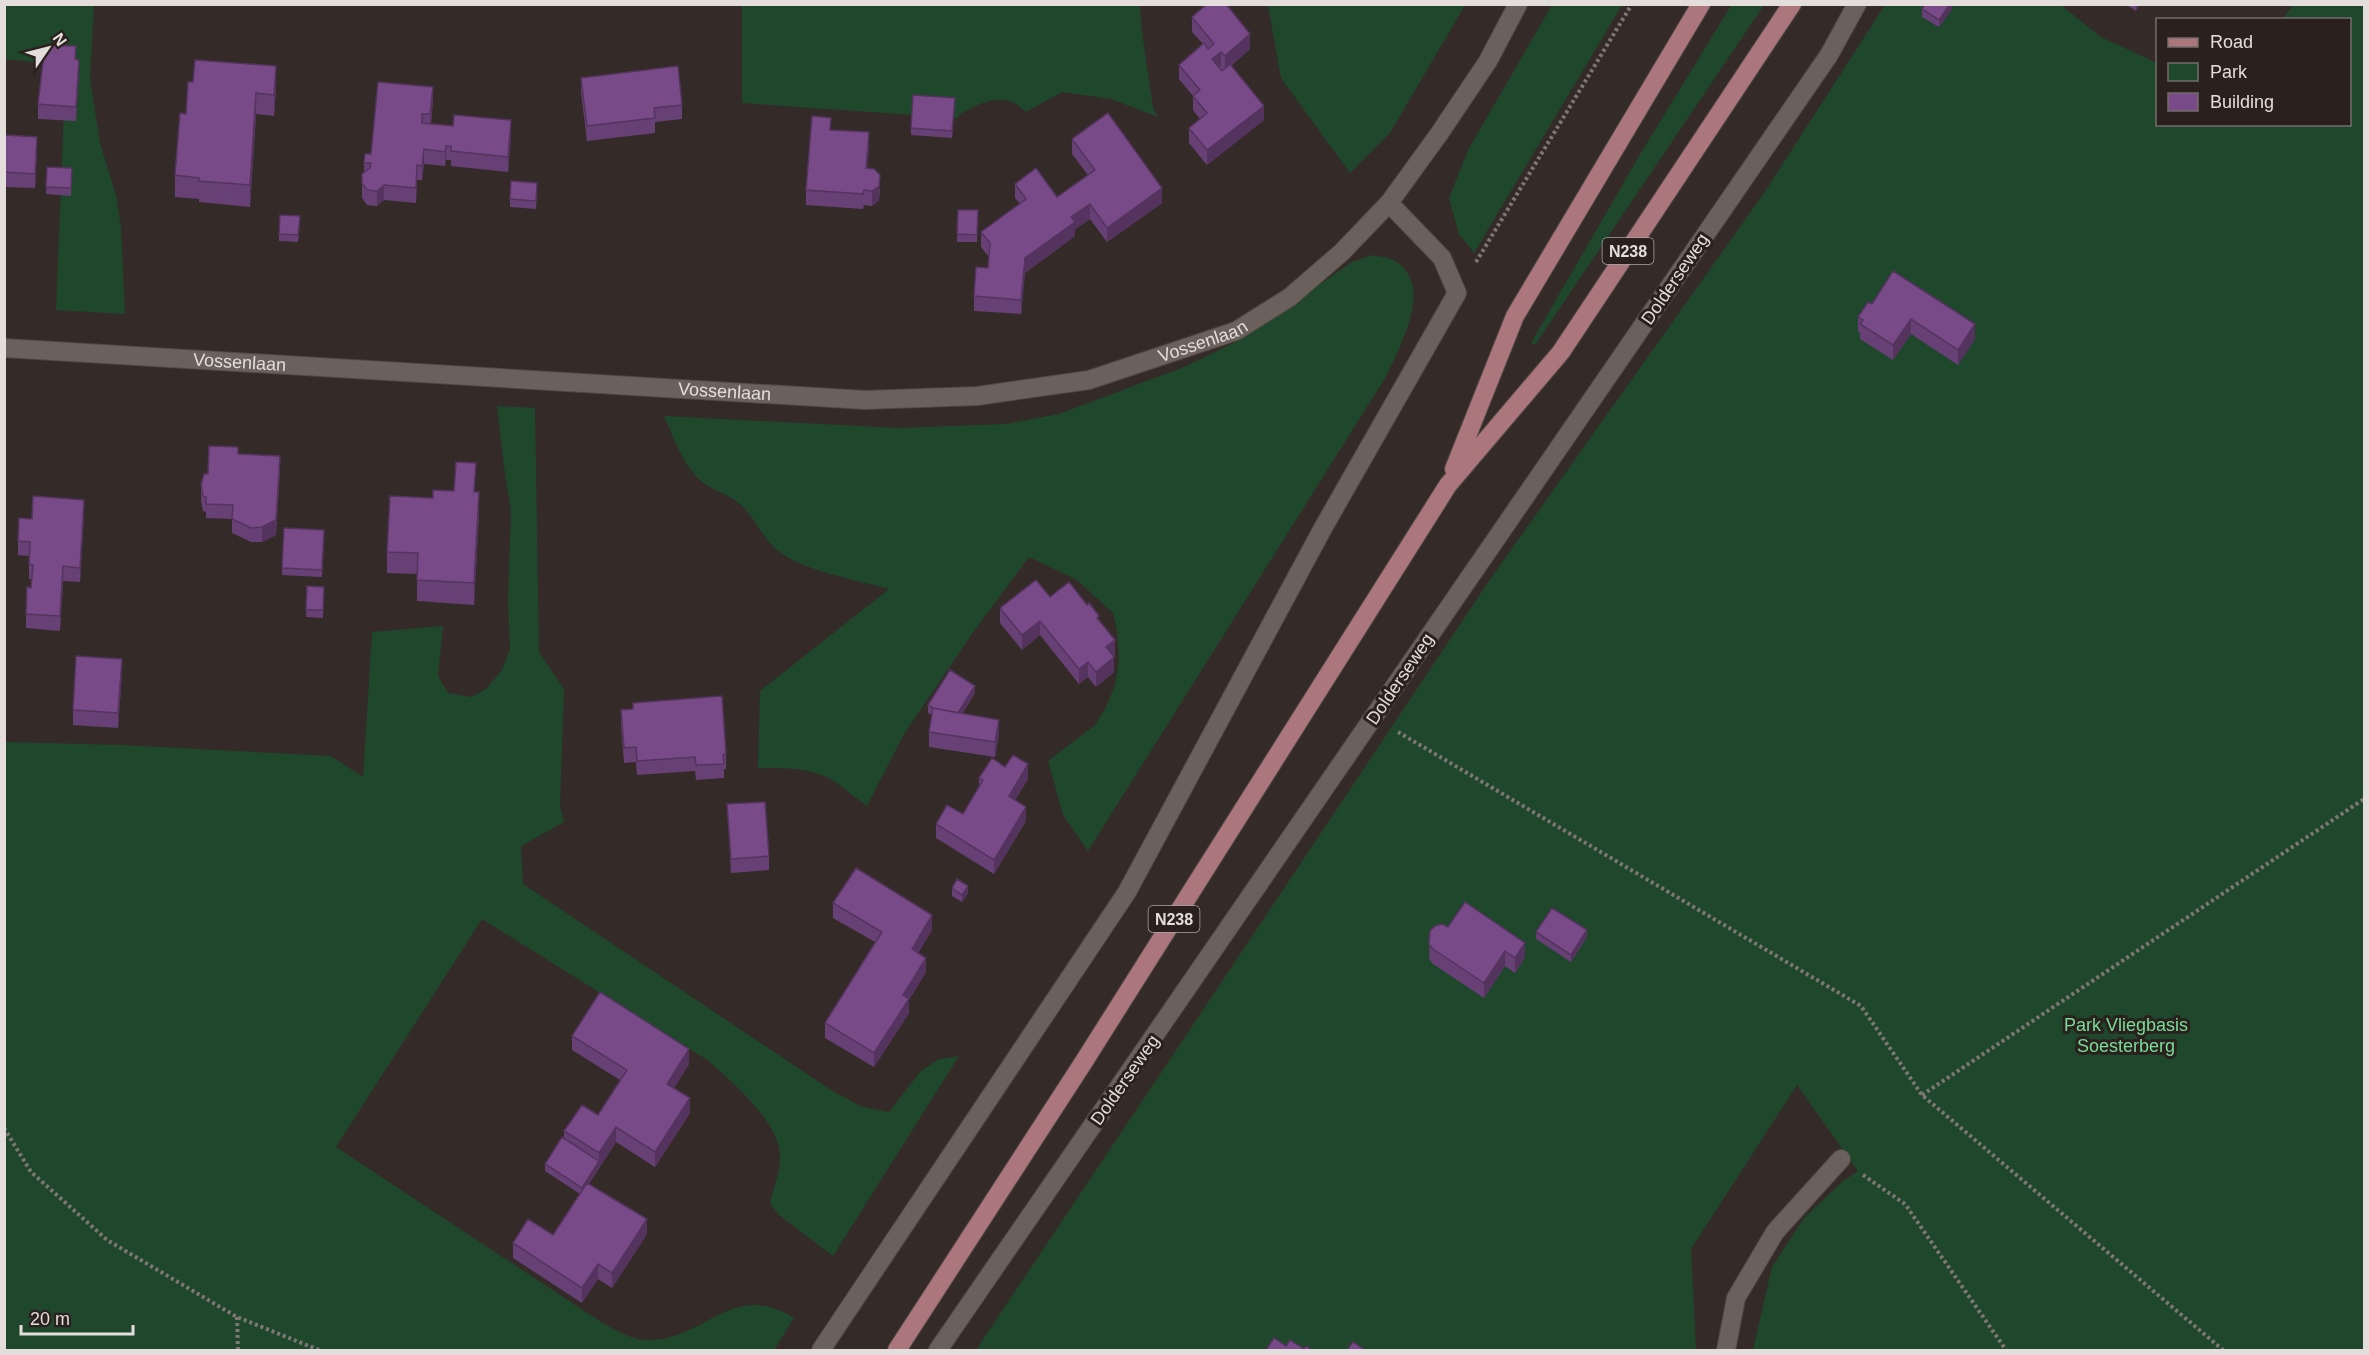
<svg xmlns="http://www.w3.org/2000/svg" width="2369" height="1355" font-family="Helvetica,sans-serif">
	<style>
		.green { fill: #1f472c }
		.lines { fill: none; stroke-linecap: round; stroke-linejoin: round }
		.minor-casing { stroke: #504845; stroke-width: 20 }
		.major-casing { stroke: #504845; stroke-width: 20 }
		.path { stroke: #7f7775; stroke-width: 4; stroke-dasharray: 3 3; stroke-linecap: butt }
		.minor { stroke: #6b615c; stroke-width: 18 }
		.major { stroke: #ab767c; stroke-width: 18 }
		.wall { fill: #674075 }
		.shaded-wall { fill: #54345f }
		.building { fill: #784b88; stroke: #54345f; stroke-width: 1.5 }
		.labels { text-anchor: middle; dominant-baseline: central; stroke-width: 6; stroke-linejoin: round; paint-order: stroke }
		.shield { fill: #2a211e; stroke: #aca5a2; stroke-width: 1.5 }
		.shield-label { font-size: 16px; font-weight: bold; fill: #e3dddb }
		.street-label { font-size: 18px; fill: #e3dddb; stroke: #2a211e }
		.park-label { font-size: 18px; fill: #77dd98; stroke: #2a211e }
	</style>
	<rect width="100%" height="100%" fill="#342b28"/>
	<path class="green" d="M1732 4 1764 5 1535 345 1531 343 1642 151Z
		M4 5H94L90 80 100 143 116 195 121 228 125 314 56 310 65 85 44 63 5 59Z
		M742 5H1140L1142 33 1153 108 1158 117 1111 99 1062 92 1026 112C1006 90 980 102 959 115L958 118 742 103Z
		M1268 5V4L1465 5 1390 133 1350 173 1281 78Z
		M1552 5H1622L1474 253 1459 234 1449 198 1468 150Z
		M1885 5H2061L2101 37 2157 63 2158 124H2350V20L2282 19 2294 5H2364V1350H1753L1772 1267 1804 1218 1843 1181 1858 1171 1797 1085 1691 1249 1696 1350H976L1491 578 1764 193Z
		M1372 255C1379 257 1389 257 1395 261 1435 285 1400 345 1387 375L1088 851 1063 815 1048 761 1095 725 1106 707 1115 685 1119 659 1117 629 1113 613 1077 580 1029 557 974 631 904 734 867 806C855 798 844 787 832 780 810 767 783 768 758 768L760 691 889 589C857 580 796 570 774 547 759 533 753 513 736 501 725 493 710 489 700 480 682 463 674 438 664 416L898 428 1006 424 1059 414 1184 367 1242 339 1352 262Z
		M497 406 535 408 539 652 564 689 560 805 564 822 521 846 523 884 831 1090 862 1107 889 1112 920 1072 937 1060 959 1056 833 1256 779 1215 770 1203C773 1188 780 1174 780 1158 781 1123 733 1083 709 1061L482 919 336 1147 601 1322C616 1330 631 1340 648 1340 706 1341 731 1279 794 1318L774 1350H5V742L121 745 331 756 363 777 372 632 443 626 438 676 448 693 472 697 486 689 502 670 510 649 508 601 511 511 504 466Z"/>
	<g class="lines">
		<g class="minor-casing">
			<g id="minor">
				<path id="s1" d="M4 348 865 400 977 396 1089 380 1236 331 1290 297 1342 252 1389 203 1439 134 1488 61 1518 4"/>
				<path d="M821 1350 1127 892 1323 528 1457 293 1442 258 1389 203"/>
				<path d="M938 1350 1829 55 1857 4"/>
				<path d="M1726 1350 1736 1298 1775 1232 1841 1159"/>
			</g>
		</g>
		<g class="major-casing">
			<path id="major" d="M1454 469 1515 316 1701 4
				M897 1350 1083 1063 1448 485 1561 352 1792 4"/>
		</g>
		<path class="path" d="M1476 262 1632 4
			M1398 732 1861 1006 1922 1095 2223 1350
			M1922 1095 2364 799
			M4 1128 31 1172 107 1240 237 1317 319 1350
			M1863 1175 1905 1204 2006 1350
			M237 1317 238 1350"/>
		<use href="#minor" class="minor"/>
		<use href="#major" class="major"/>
	</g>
	<path class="wall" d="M1952 4V9L1939 27 1922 17V9Z
		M2125 4H2140L2136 11Z
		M1192 17 1250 49 1231 66 1264 120 1207 165 1189 143V128L1200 119 1193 110V96L1179 79V65L1203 44 1192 32Z
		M79 74 76 121 38 119V104Z
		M581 78 682 105V119L655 122V133L587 141 581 92Z
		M276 88 274 116 256 114 250 207 199 202V199L175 197V175L186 114Z
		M433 102 431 124 511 135 508 172 451 166V160H446L445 166 424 164 422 180H417L416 203 384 200 377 206 367 205 362 198V183L364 172V163Z
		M955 105 952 138 911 135V128Z
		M831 130 869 147 867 168 880 190 879 200 872 206 864 205 863 209 806 205V190Z
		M4 135 37 152 35 188 4 187Z
		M1072 139 1162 203 1107 242 1090 219 1075 229V236L1025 273 1021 314 974 311V296L988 268 989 257 981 247V232L1020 204 1015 198V184L1057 197 1088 175 1072 154Z
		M47 167 72 176 71 196 46 194Z
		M537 191 536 209 510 207V199Z
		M958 210H978L977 242H957Z
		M300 224 298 242 279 241V234Z
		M1872 304 1975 339 1958 365 1911 334 1893 360 1860 339V333L1858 331V317Z
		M238 454 280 470 276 535 262 542H251L232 533V519L206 518V512L203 511 201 500V485L208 474Z
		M475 492 479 514 474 605 417 601V574L387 573V552L433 498Z
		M84 514 80 582 63 581 60 631 26 628V614L31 588 32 579H29V556L18 555V541L32 519Z
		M284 528 324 530 322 577 282 575Z
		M307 586 324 587 323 618 306 617Z
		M1050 597 1099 620 1115 655 1113 656 1114 672 1096 687 1088 677 1079 684 1040 635 1022 650 1000 623V608Z
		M122 674 118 728 73 725V710Z
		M975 693 962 714 999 735 995 757 929 747V732L932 715 928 713V705Z
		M633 703 726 754V769H724V778L696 780 695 771 637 775 636 762 624 763 621 725V710L633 709Z
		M1005 767 1028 779 1015 800 1026 821 994 874 936 838V824L963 814 979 787V778Z
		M727 804 769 856V870L731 873Z
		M952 888 968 893 962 902 952 896Z
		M833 903 932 930 918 953 926 972 909 1000V1013L874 1067 825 1038V1023L875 942 833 918Z
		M1430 931 1525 957 1515 973 1505 966 1484 998 1433 964 1429 959Z
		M1536 932 1587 937 1571 962 1536 939Z
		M572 1036 689 1064 674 1088 690 1113 655 1167 616 1142 589 1184 647 1234 612 1288 598 1279 582 1303 513 1258V1243L553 1235 580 1194 545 1171V1164L564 1139V1131L598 1115 620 1080 572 1050Z"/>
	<path class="shaded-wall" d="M1950 4H1952V9L1939 27V20Z
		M2136 4H2140L2136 11Z
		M1250 34V49L1225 71V56Z
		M1221 52V66L1212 74V59Z
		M79 60V74L76 121V107Z
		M276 66V88L274 116V95Z
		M433 87V102L430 129V114Z
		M256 93V114L250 207V185Z
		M1264 106V120L1207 165V150Z
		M511 120V135L508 172V157Z
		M869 132V147L866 182V168Z
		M37 137V152L35 188V174Z
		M446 146V160L445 166V152Z
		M424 149V164L422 180V166Z
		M417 165V180L416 203V188Z
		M880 175 879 200 872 206V191Z
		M384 185V200L377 206V191Z
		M1162 188V203L1107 242V228Z
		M1090 204V219L1075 229V236L1025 273 1021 314V300L1025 258 1071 217Z
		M1911 319V334L1893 360V345Z
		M1975 324V339L1958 365V350Z
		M280 456 276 535 262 542V527Z
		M479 492V514L474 605V583Z
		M84 500V514L80 582V568Z
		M63 566V581L60 631V616Z
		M1040 621V635L1022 650V635Z
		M1115 640V655L1106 662V647Z
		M1114 657V672L1096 687V672Z
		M122 659V674L118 728V713Z
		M1088 662V677L1079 684V669Z
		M975 686V693L954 727V719Z
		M999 720V735L995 757V742Z
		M1028 764V779L1009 810V796Z
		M1026 807V821L994 874V860Z
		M968 886V893L962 902V895Z
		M932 915V930L912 964V949Z
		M1587 930V937L1571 962V955Z
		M1525 943V957L1515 973V958Z
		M1505 951V966L1484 998V983Z
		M926 958V972L909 1000V1013L874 1067V1053L903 995Z
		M689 1049V1064L667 1098V1084Z
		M690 1098V1113L655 1167V1152Z
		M616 1127V1142L582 1195V1188L599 1161V1153Z
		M647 1219V1234L612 1288V1273Z
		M598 1264V1279L582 1303V1288Z"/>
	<path class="building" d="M1207 4H1226L1250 34 1225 56 1221 52 1212 59 1222 71 1230 64 1264 106 1207 150 1189 128 1207 113 1193 96 1200 90 1179 65 1204 43 1208 49 1214 44 1192 17Z
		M1925 4H1950L1939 20 1922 9Z
		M45 45 76 46 75 59 79 60 76 107 38 104Z
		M195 60 276 66 274 95 256 93 250 185 199 181V178L175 175 180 113 186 114 188 82H193Z
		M678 66 682 105 654 108 655 118 587 126 581 78Z
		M378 82 433 87 430 114H422V123L453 126 454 115 511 120 508 157 451 151V146H446L445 152 424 149 422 166 417 165 416 188 384 185 377 191 367 190 362 183V174L370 168 371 163H364L365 154H371Z
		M913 95 955 98 952 131 911 128Z
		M1108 113 1162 188 1107 228 1090 204 1071 217 1075 222 1025 258 1021 300 974 296 976 267 988 268 990 243 981 232 1026 199 1015 184 1036 168 1057 197 1095 170 1072 139Z
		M812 116 831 118 830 130 869 132 866 168 874 169 880 175 879 186 872 191 864 190 863 194 806 190Z
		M4 135 37 137 35 174 4 172Z
		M47 167 72 168 71 188 46 187Z
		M511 181 537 183 536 201 510 199Z
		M958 210H978L977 235 957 234Z
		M280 215 300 216 298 235 279 234Z
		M1893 271 1975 324 1958 350 1911 319 1893 345 1860 324 1863 320 1858 317 1868 302 1872 304Z
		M209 446 238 447V454L280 456 276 520 262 527 251 528 232 519 233 505 206 504V497L203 496 201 485 204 474H208Z
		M456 462 476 463 474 492H479L474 583 417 580 418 553 387 552 390 496 433 498V490L454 491Z
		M33 496 84 500 80 568 63 566 60 616 26 614 27 587 31 588 33 565 29 564 30 542 18 541 19 518 32 519Z
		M284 528 324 530 322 570 282 568Z
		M1036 580 1050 597 1069 582 1087 605 1089 603 1099 616 1097 618 1115 640 1106 647 1114 657 1096 672 1088 662 1079 669 1040 621 1022 635 1000 608Z
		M307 586 324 587 323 610H306Z
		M76 656 122 659 118 713 73 710Z
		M950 670 975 686 958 713 933 708 928 705Z
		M722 696 726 754 723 755 724 764 696 765 695 757 637 761 636 747 624 748 621 710 633 709V703Z
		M933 708 999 720 995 742 929 732Z
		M1013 755 1028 764 1009 796 1026 807 994 860 936 824 947 805 963 814 983 780 979 778 992 758 1005 767Z
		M765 802 769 856 731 859 727 804Z
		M856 868 932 915 912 949 926 958 903 995 909 999 874 1053 825 1023 882 932 833 903Z
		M957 879 968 886 962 895 952 888Z
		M1465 902 1525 943 1515 958 1505 951 1484 983 1433 949 1429 944 1430 931 1435 926 1442 924 1448 927Z
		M1552 908 1587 930 1571 955 1536 932Z
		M600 992 689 1049 667 1084 690 1098 655 1152 616 1127 599 1153 564 1131 582 1105 598 1115 627 1070 572 1036Z
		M562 1137 599 1161 582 1188 545 1164Z
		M587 1183 647 1219 612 1273 598 1264 582 1288 513 1243 528 1219 553 1235Z
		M1274 1338 1286 1346 1290 1340 1304 1349 1306 1346 1312 1350H1266Z
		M1353 1342 1365 1350H1347Z"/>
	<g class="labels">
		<g class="shield">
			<rect x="1602.5" y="238" width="51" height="26" rx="4.5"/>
			<rect x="1148.5" y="906" width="51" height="26" rx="4.5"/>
		</g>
		<g class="shield-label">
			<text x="1628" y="251">N238</text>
			<text x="1174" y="919">N238</text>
		</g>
		<g class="street-label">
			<text transform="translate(1675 279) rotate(-56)">Dolderseweg</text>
			<text stroke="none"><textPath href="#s1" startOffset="1208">Vossenlaan</textPath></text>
			<text stroke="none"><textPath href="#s1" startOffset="236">Vossenlaan</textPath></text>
			<text stroke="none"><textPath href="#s1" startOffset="722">Vossenlaan</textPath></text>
			<text transform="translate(1400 679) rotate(-56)">Dolderseweg</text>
			<text transform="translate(1125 1080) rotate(-55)">Dolderseweg</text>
		</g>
		<g class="park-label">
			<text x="2126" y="1025">Park Vliegbasis<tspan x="2126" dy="21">Soesterberg</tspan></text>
		</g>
	</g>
	<rect width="2369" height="1355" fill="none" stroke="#e3dddb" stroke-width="12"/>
	<rect x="2156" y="18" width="195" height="108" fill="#2a211e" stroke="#746c6a" stroke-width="1.5"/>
	<rect x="2168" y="38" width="30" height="9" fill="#ab767c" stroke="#746c6a" stroke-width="1.5"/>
	<text x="2210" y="48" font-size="18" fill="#e3dddb">Road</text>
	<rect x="2168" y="63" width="30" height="18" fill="#1f472c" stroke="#746c6a" stroke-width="1.5"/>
	<text x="2210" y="78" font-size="18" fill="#e3dddb">Park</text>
	<rect x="2168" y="93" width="30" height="18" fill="#784b88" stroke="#746c6a" stroke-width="1.5"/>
	<text x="2210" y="108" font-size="18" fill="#e3dddb">Building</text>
	<g transform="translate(48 48) rotate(55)" stroke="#2a211e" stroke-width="4.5" paint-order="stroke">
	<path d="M0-4.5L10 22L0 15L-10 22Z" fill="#e3dddb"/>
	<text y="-9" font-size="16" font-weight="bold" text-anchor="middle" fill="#e3dddb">N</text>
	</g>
	<path d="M21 1325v9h112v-9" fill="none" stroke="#e3dddb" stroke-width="3"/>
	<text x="30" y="1325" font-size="18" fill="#e3dddb" stroke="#2a211e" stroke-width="4.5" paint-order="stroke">20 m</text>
</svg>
